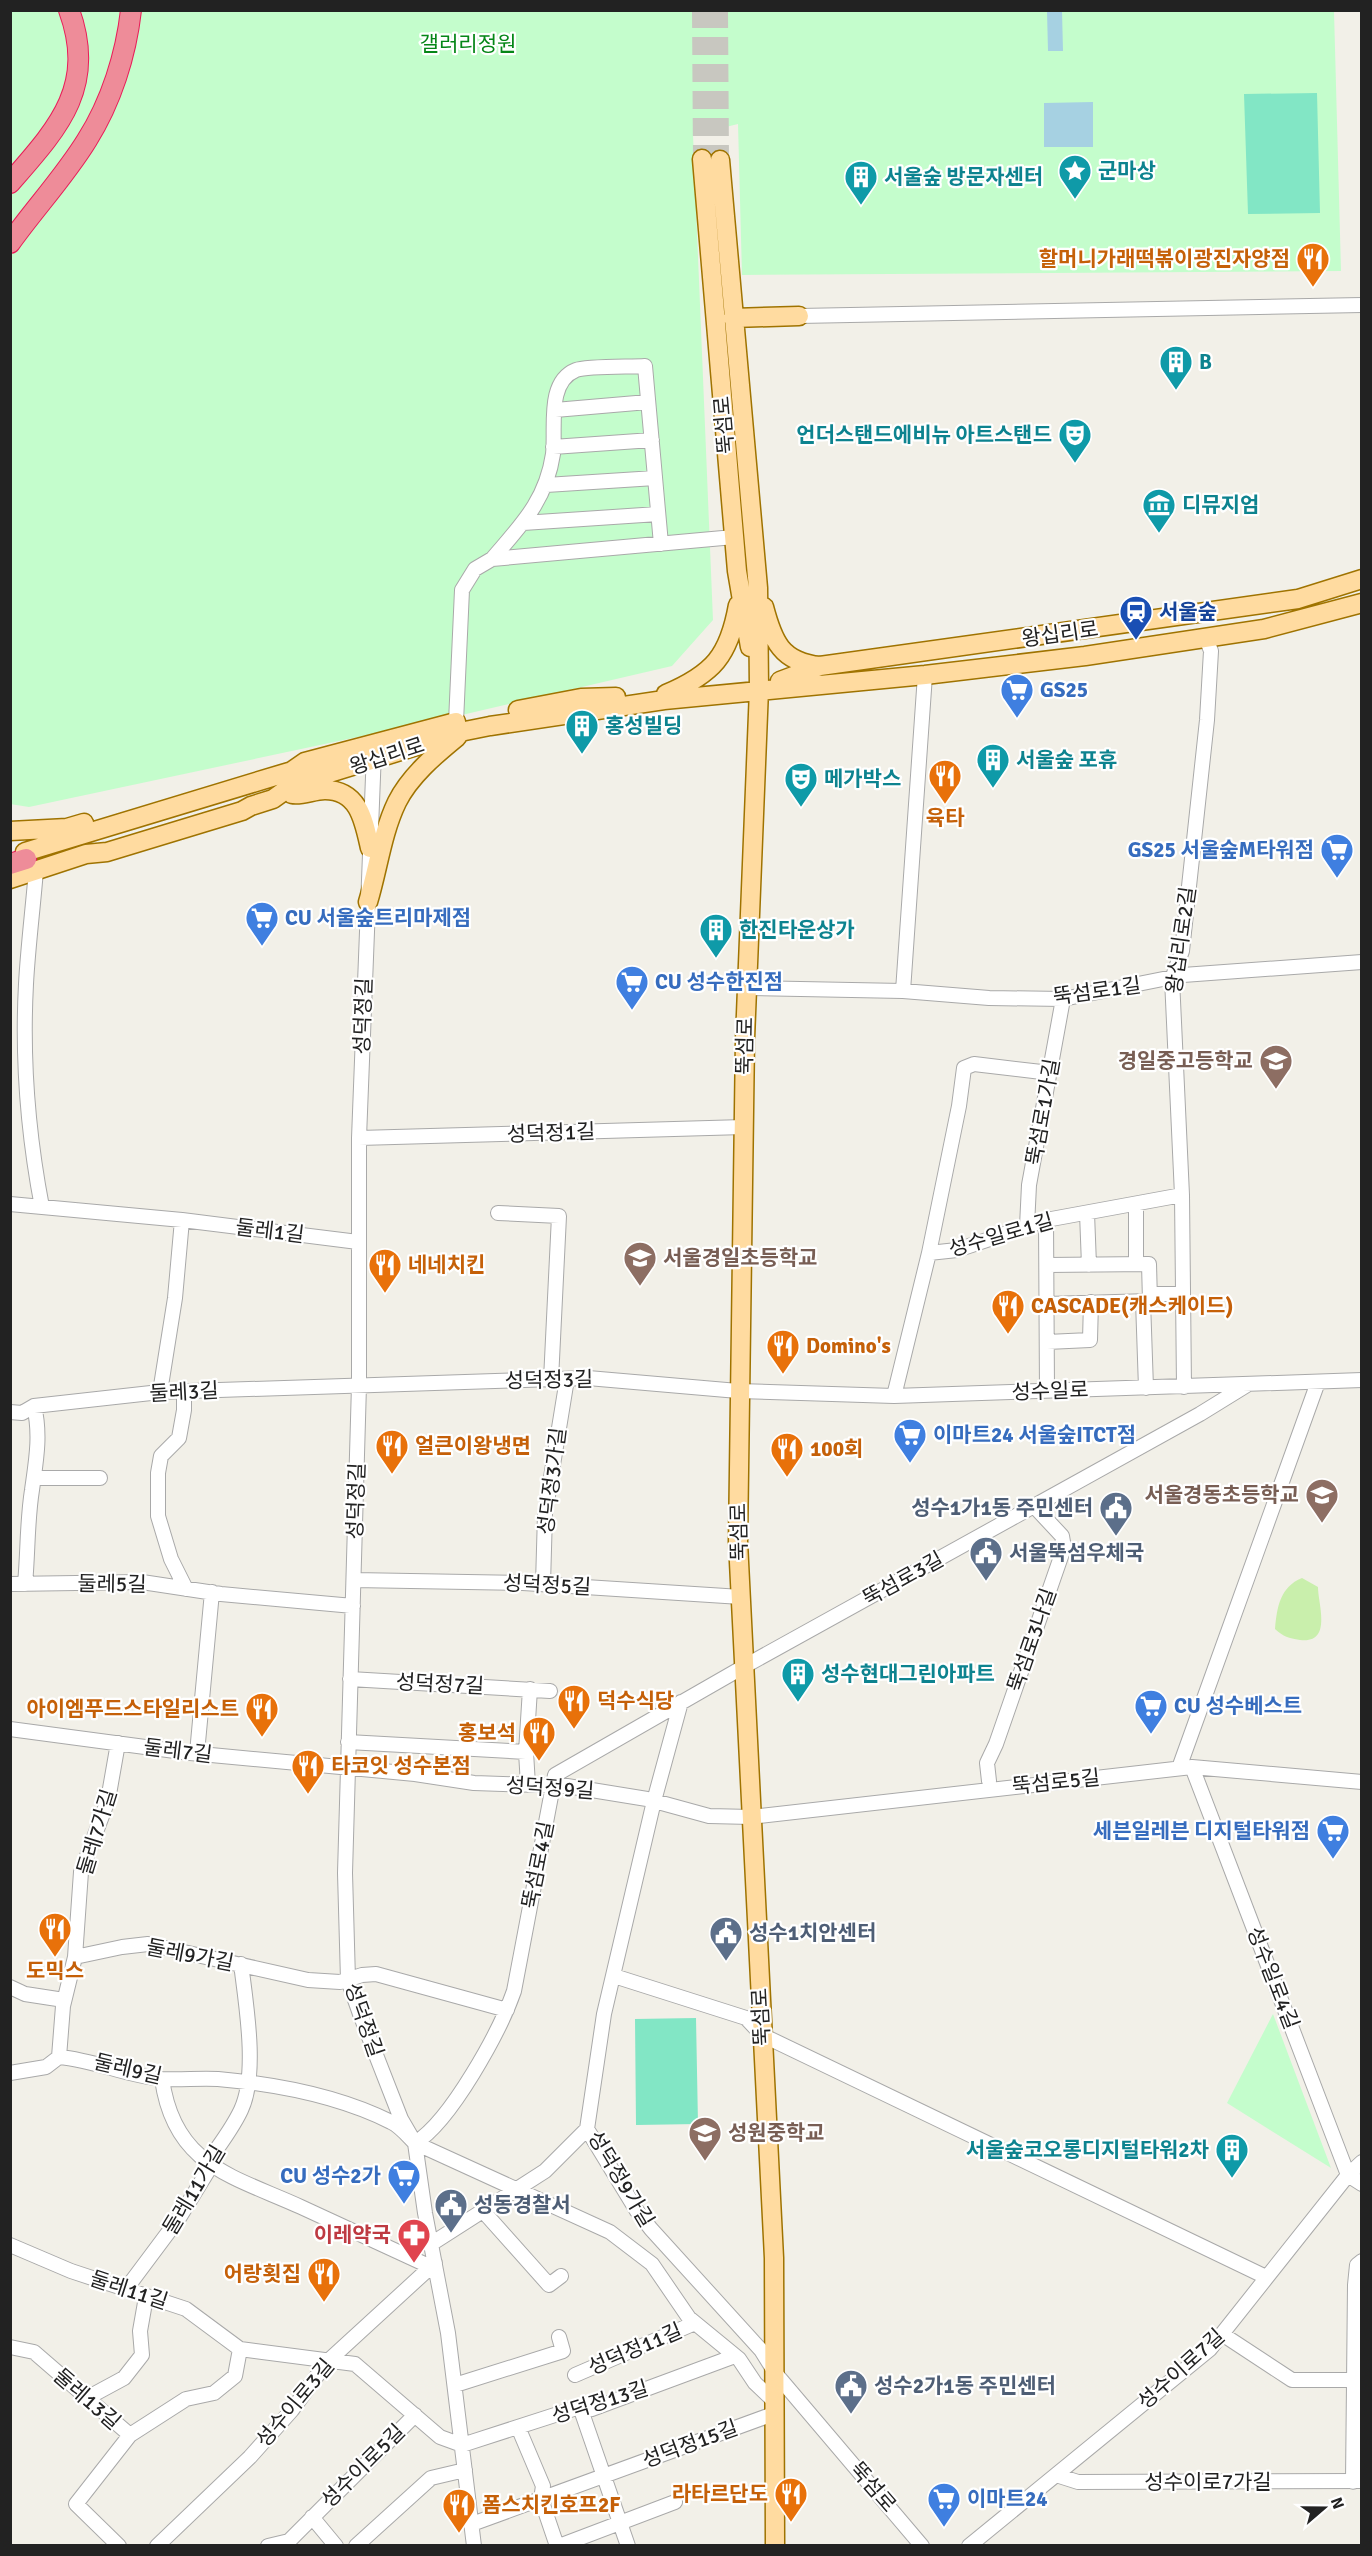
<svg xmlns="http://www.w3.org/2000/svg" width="1372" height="2556" font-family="Signika,'Noto Sans KR',sans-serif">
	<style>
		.grass { fill: #c9efac }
		.park { fill: #c4fdcc }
		.pitch { fill: #82e6c5 }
		.water { fill: #a6d1e2 }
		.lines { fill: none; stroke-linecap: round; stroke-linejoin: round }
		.major-tunnel { stroke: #c8c7c0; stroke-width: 18; stroke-dasharray: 18 9; stroke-linecap: butt }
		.minor-casing { stroke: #a9a9a9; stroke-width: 16 }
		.major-casing { stroke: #9f7300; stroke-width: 21 }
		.highway-casing { stroke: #e81d58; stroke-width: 22 }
		.minor { stroke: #fff; stroke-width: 14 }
		.major { stroke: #ffdba0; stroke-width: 18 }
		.highway { stroke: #ee8c99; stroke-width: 20 }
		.labels { text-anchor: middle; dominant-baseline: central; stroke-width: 4.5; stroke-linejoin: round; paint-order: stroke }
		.park-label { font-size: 21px; fill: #058617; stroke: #fff }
		.culture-label { font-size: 21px; font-weight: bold; fill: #0d838f; stroke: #fff; text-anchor: start }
		.food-label { font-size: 21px; font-weight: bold; fill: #c56008; stroke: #fff; text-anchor: start }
		.street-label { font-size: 21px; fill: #222; stroke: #fff }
		.transit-label { font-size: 21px; font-weight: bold; fill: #164399; stroke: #fff; text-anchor: start }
		.shop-label { font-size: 21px; font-weight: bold; fill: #366cbe; stroke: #fff; text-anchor: start }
		.education-label { font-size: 21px; font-weight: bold; fill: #785e54; stroke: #fff; text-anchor: end }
		.service-label { font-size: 21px; font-weight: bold; fill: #4e5e75; stroke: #fff; text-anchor: start }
		.health-label { font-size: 21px; font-weight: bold; fill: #be3a42; stroke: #fff; text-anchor: end }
	</style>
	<rect width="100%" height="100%" fill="#f2f0e8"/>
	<path class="grass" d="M1302 1578 1318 1587C1318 1604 1333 1644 1300 1640 1288 1638 1284 1637 1275 1629 1277 1607 1280 1587 1302 1578Z"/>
	<path class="park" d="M10 11H1334L1341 271 742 275 738 124 693 135 713 620 672 666 466 714 29 807 10 804Z
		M1273 2014 1331 2168 1227 2103Z"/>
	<path class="pitch" d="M1317 93 1320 213 1248 214 1244 94Z
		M696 2018 698 2124 636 2125 635 2019Z"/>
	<path class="water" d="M1047 11H1062L1063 51H1048Z
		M1093 102V147H1044V103Z"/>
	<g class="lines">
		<path class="major-tunnel" d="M701 10 702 159
			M719 10 720 160"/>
		<g class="minor-casing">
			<path id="minor" d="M799 316 1362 305
				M555 410 648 402
				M553 447 652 440
				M546 485 655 478
				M523 523 658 514
				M492 559C521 525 546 501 553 454 556 428 546 382 576 370 587 366 631 367 645 366L661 544
				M456 722 462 590 475 569 492 559 734 537
				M374 751 359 1138V1385L345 1873 348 1980 360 2014 401 2119 415 2143 425 2213 448 2333 474 2546
				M36 870C33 908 28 946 26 984 22 1058 28 1134 42 1207
				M747 988 903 991 989 998 1063 999 1183 975 1362 962
				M903 991 925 675
				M359 1138 744 1127
				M10 1204 182 1220 358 1242
				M1136 1204V1264
				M498 1213 559 1216 551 1380
				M1087 1213 1089 1265
				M1046 1220 1047 1391
				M1027 1226 1029 1185 1063 999
				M929 1253 959 1106 964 1068 974 1064 1050 1073
				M1047 1265 1149 1264 1150 1301 1047 1304
				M1150 1294H1183
				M1143 1301 1146 1388
				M1047 1342 1090 1340 1091 1302
				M1184 1387 1182 1195 1172 979 1182 951 1207 720 1211 651 1206 638
				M184 1391V1410L179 1438 161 1456 158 1473V1516L171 1559 186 1589
				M160 1392 175 1298 182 1220
				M894 1396 929 1253 957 1250 1046 1220 1182 1195
				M10 1412 22 1413 34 1406 160 1392 588 1378 738 1391 894 1396 1362 1380
				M34 1478H100
				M354 1580 523 1583 741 1597
				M10 1584 142 1582 221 1594 353 1606
				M25 1584C28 1553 27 1521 32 1490 36 1461 41 1435 34 1406
				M543 1584 545 1514 567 1379
				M350 1679 550 1691
				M681 1702 654 1801 604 2014 587 2129 637 2211 651 2229 761 2350 776 2374 922 2546
				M10 1729 190 1753 415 1774 474 1783 567 1786 647 1799 709 1816 751 1817 1192 1767 1362 1782
				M348 1742 526 1752
				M197 1753 212 1592
				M1192 1767 1348 2175 1362 2184
				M1179 1768 1318 1382
				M989 1781 987 1763 996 1744 1064 1548 1062 1536 1034 1506
				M528 1785 526 1752 530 1689
				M75 1957 122 1947 148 1944 308 1980 340 1982 362 1975 376 1974 507 2010
				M614 1976 746 2018 762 2035 1266 2277
				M10 1987 25 1994 64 2000
				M59 2057 63 2006 75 1957 81 1872 108 1800 118 1743
				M10 2073 46 2067 59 2057C95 2060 127 2076 162 2079 181 2080 199 2078 218 2079 275 2084 339 2096 391 2122 400 2126 408 2136 415 2143L610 2232 652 2264 689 2318 739 2359 755 2383 776 2403
				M162 2079C174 2166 233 2176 301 2207 344 2227 388 2247 431 2267
				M415 2143C451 2121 500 2031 514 1991L555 1775 745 1666 1200 1414 1247 1385
				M483 2211 549 2285 561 2276
				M431 2244 545 2171 587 2129
				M10 2245 71 2271 186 2309 240 2349 355 2364 440 2437 462 2445 589 2404 592 2409 735 2356
				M126 2289 179 2218 211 2166V2157C222 2142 233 2127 241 2110 258 2074 246 2004 241 1964
				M1222 2334 1292 2380H1354
				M10 2347 34 2352 130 2435 76 2504 119 2546
				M575 2375 695 2323
				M455 2385 563 2351 559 2337
				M87 2398 124 2378 142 2355 140 2331 146 2297
				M580 2407 628 2546
				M518 2427 543 2486 541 2499 557 2546
				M130 2435 186 2399 214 2393 235 2376 240 2349
				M1056 2475 1078 2482 1362 2481
				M1353 2482 1355 2285 1357 2265 1362 2261
				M312 2517 336 2546
				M472 2524 776 2413
				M157 2546 250 2457 292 2410 327 2362 435 2263
				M268 2546 289 2541 415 2415
				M356 2546 431 2478 465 2470
				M559 2546 675 2502
				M969 2546 1210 2349 1348 2175 1362 2162"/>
		</g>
		<g class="major-casing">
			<path id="major" d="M702 159 737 571 750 647
				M720 160 758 588 759 689 745 1039 738 1542 774 2258 775 2546
				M733 318 799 316
				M764 607C773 641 781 662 820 666
				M780 681 820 666 1298 599 1362 579
				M666 694C713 674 729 656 738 605
				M518 710 581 698 616 697
				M292 794C302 796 314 790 325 790 359 790 364 821 370 848
				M10 831 67 828 84 823
				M25 852 292 771 305 762 456 722
				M10 879 86 854 107 852 242 811 251 806 273 799 294 784 465 731 490 726 664 700 925 675 1085 656 1264 629 1362 603
				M368 902C378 869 382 833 397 802 410 776 435 755 457 737"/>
		</g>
		<g class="highway-casing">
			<path id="highway" d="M10 183C58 128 97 87 69 10
				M10 243C35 208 65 176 87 140 111 102 126 55 131 10
				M10 864 26 859"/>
		</g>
		<use href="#minor" class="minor"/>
		<use href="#major" class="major"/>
		<use href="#highway" class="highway"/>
	</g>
	<defs>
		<g id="sight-pin" transform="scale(1.725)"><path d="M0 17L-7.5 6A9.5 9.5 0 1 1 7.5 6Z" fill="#0f9aa8" stroke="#fff"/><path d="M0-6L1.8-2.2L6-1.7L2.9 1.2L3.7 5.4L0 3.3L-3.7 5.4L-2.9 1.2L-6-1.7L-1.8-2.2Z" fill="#fff"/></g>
		<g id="building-pin" transform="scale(1.725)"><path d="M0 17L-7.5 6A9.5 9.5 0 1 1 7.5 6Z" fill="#0f9aa8" stroke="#fff"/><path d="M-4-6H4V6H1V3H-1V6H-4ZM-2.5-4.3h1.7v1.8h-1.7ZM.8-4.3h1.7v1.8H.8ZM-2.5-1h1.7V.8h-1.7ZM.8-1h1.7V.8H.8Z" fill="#fff"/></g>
		<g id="restaurant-pin" transform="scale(1.725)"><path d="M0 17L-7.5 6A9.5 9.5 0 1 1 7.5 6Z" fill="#e8710a" stroke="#fff"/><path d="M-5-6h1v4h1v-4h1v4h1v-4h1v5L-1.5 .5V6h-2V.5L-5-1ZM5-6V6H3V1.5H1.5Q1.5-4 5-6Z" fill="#fff"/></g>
		<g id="theatre-pin" transform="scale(1.725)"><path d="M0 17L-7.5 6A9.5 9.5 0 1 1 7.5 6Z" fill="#0f9aa8" stroke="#fff"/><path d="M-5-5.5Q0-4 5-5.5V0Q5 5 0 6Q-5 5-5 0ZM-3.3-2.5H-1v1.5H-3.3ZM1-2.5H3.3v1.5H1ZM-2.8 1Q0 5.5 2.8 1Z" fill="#fff"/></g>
		<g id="museum-pin" transform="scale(1.725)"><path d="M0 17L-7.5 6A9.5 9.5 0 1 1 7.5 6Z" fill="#0f9aa8" stroke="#fff"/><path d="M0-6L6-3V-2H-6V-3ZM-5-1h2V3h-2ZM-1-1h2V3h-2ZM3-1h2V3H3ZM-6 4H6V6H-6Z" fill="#fff"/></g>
		<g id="station-pin" transform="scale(1.725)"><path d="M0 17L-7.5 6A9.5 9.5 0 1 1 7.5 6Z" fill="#1a4fb4" stroke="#fff"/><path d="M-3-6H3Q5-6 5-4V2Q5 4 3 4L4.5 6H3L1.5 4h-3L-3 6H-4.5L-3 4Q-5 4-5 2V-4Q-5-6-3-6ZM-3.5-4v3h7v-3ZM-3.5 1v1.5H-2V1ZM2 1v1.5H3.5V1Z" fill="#fff"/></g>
		<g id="supermarket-pin" transform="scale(1.725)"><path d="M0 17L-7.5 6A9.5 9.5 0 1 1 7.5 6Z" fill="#3f7fe0" stroke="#fff"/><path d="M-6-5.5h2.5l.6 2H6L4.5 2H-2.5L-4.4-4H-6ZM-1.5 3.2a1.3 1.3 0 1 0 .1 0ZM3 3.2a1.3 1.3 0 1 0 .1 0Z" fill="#fff"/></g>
		<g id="school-pin" transform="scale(1.725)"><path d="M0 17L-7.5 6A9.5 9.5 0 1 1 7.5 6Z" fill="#8d6e63" stroke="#fff"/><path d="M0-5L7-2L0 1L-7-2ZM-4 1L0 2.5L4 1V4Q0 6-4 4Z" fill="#fff"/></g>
		<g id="civic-pin" transform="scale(1.725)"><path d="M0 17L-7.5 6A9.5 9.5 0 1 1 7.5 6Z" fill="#5c6f8a" stroke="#fff"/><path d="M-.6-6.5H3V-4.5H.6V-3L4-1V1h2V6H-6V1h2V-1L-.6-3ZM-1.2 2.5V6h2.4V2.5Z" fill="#fff"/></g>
		<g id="pharmacy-pin" transform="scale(1.725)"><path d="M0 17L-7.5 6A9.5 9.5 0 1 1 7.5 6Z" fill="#e0444e" stroke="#fff"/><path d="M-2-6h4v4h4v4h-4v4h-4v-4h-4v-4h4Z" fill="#fff"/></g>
	</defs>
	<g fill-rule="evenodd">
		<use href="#sight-pin" x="1075" y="171"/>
		<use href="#building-pin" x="861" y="177"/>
		<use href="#restaurant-pin" x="1313" y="259"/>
		<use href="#building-pin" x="1176" y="362"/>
		<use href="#theatre-pin" x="1075" y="435"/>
		<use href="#museum-pin" x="1159" y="505"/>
		<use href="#station-pin" x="1136" y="612"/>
		<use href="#supermarket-pin" x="1017" y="690"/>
		<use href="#building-pin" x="582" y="726"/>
		<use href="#building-pin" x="993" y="760"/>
		<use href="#restaurant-pin" x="945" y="776"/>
		<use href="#theatre-pin" x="801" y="779"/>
		<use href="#supermarket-pin" x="1337" y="850"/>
		<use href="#supermarket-pin" x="262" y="918"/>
		<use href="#building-pin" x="716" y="930"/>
		<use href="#supermarket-pin" x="632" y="982"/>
		<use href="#school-pin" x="1276" y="1061"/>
		<use href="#school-pin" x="640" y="1258"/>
		<use href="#restaurant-pin" x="385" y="1265"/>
		<use href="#restaurant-pin" x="1008" y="1306"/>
		<use href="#restaurant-pin" x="783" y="1346"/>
		<use href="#supermarket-pin" x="910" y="1435"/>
		<use href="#restaurant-pin" x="392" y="1446"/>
		<use href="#restaurant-pin" x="787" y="1449"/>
		<use href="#school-pin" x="1322" y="1495"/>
		<use href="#civic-pin" x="1116" y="1508"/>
		<use href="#civic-pin" x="986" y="1553"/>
		<use href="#building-pin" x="798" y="1674"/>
		<use href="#restaurant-pin" x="574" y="1701"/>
		<use href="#supermarket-pin" x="1151" y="1706"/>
		<use href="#restaurant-pin" x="262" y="1709"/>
		<use href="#restaurant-pin" x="539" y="1733"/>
		<use href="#restaurant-pin" x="308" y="1766"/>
		<use href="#supermarket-pin" x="1333" y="1831"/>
		<use href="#restaurant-pin" x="55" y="1929"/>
		<use href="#civic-pin" x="726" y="1933"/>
		<use href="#school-pin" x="705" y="2133"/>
		<use href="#building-pin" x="1232" y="2150"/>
		<use href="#supermarket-pin" x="404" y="2176"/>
		<use href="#civic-pin" x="451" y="2205"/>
		<use href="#pharmacy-pin" x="414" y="2235"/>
		<use href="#restaurant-pin" x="324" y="2274"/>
		<use href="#civic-pin" x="851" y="2386"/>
		<use href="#restaurant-pin" x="791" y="2494"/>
		<use href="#supermarket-pin" x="944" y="2499"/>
		<use href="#restaurant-pin" x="459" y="2505"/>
	</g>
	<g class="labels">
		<g class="park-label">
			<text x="468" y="44">갤러리정원</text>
		</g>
		<g class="culture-label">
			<text x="1098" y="171">군마상</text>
			<text x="884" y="177">서울숲 방문자센터</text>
			<text x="1199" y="362">B</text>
			<text x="1052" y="435" text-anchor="end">언더스탠드에비뉴 아트스탠드</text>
			<text x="1182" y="505">디뮤지엄</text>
			<text x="605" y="726">홍성빌딩</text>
			<text x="1016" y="760">서울숲 포휴</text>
			<text x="824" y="779">메가박스</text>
			<text x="739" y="930">한진타운상가</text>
			<text x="821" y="1674">성수현대그린아파트</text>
			<text x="1209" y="2150" text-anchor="end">서울숲코오롱디지털타워2차</text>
		</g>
		<g class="food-label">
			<text x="1290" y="259" text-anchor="end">할머니가래떡볶이광진자양점</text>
			<text x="945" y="818" text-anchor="middle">육타</text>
			<text x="408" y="1265">네네치킨</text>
			<text x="1031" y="1306">CASCADE(캐스케이드)</text>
			<text x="806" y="1346">Domino's</text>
			<text x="415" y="1446">얼큰이왕냉면</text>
			<text x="810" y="1449">100회</text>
			<text x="597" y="1701">덕수식당</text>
			<text x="239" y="1709" text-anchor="end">아이엠푸드스타일리스트</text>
			<text x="516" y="1733" text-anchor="end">홍보석</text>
			<text x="331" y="1766">타코잇 성수본점</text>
			<text x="55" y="1971" text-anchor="middle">도믹스</text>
			<text x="301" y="2274" text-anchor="end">어랑횟집</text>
			<text x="768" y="2494" text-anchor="end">라타르단도</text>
			<text x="482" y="2505">폼스치킨호프2F</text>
		</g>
		<g class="street-label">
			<text transform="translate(724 425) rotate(-95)">뚝섬로</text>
			<text transform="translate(1060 634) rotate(-8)">왕십리로</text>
			<text transform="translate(387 756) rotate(-18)">왕십리로</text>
			<text transform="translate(1181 940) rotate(-82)">왕십리로2길</text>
			<text transform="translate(1097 991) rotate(-8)">뚝섬로1길</text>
			<text transform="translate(363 1016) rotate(-88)">성덕정길</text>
			<text transform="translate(745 1046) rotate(-89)">뚝섬로</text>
			<text transform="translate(1043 1112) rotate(-80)">뚝섬로1가길</text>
			<text transform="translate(551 1133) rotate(-2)">성덕정1길</text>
			<text transform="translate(270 1231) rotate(7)">둘레1길</text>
			<text transform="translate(1001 1235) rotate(-16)">성수일로1길</text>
			<text transform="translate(549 1380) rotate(-1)">성덕정3길</text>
			<text transform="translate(1050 1391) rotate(-2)">성수일로</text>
			<text transform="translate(184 1392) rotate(-3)">둘레3길</text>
			<text transform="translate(552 1481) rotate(-83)">성덕정3가길</text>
			<text transform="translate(356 1501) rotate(-88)">성덕정길</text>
			<text transform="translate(739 1532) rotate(-91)">뚝섬로</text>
			<text transform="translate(903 1579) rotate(-29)">뚝섬로3길</text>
			<text transform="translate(112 1584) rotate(1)">둘레5길</text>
			<text transform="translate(547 1585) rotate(3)">성덕정5길</text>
			<text transform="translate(1032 1640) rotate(-71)">뚝섬로3나길</text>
			<text transform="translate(440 1684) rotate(3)">성덕정7길</text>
			<text transform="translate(178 1751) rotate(7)">둘레7길</text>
			<text transform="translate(1056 1782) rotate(-6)">뚝섬로5길</text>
			<text transform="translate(550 1788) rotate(4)">성덕정9길</text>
			<text transform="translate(97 1832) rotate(-73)">둘레7가길</text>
			<text transform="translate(538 1865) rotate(-79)">뚝섬로4길</text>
			<text transform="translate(190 1955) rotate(11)">둘레9가길</text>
			<text transform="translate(1273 1978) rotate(69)">성수일로4길</text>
			<text transform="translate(761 2017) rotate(-93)">뚝섬로</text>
			<text transform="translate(364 2020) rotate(71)">성덕정길</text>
			<text transform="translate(128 2069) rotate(13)">둘레9길</text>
			<text transform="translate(621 2179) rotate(59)">성덕정9가길</text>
			<text transform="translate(194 2190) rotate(-59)">둘레11가길</text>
			<text transform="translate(129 2290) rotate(18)">둘레11길</text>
			<text transform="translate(635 2349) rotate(-23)">성덕정11길</text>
			<text transform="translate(1181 2369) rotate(-42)">성수이로7길</text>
			<text transform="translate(87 2399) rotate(41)">둘레13길</text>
			<text transform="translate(600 2402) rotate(-17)">성덕정13길</text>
			<text transform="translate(295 2403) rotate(-50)">성수이로3길</text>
			<text transform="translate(690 2444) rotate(-20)">성덕정15길</text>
			<text transform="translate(363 2466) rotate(-45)">성수이로5길</text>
			<text x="1208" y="2482">성수이로7가길</text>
			<text transform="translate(873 2487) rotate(49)">뚝섬로</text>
		</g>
		<g class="transit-label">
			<text x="1159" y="612">서울숲</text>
		</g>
		<g class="shop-label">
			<text x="1040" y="690">GS25</text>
			<text x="1314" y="850" text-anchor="end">GS25 서울숲M타워점</text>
			<text x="285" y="918">CU 서울숲트리마제점</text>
			<text x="655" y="982">CU 성수한진점</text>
			<text x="933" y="1435">이마트24 서울숲ITCT점</text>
			<text x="1174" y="1706">CU 성수베스트</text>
			<text x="1310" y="1831" text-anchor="end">세븐일레븐 디지털타워점</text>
			<text x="381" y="2176" text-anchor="end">CU 성수2가</text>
			<text x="967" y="2499">이마트24</text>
		</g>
		<g class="education-label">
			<text x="1253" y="1061">경일중고등학교</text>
			<text x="663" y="1258" text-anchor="start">서울경일초등학교</text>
			<text x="1299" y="1495">서울경동초등학교</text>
			<text x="728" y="2133" text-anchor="start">성원중학교</text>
		</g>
		<g class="service-label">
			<text x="1093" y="1508" text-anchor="end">성수1가1동 주민센터</text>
			<text x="1009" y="1553">서울뚝섬우체국</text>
			<text x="749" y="1933">성수1치안센터</text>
			<text x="474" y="2205">성동경찰서</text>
			<text x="874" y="2386">성수2가1동 주민센터</text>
		</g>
		<g class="health-label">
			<text x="391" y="2235">이레약국</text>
		</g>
	</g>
	<rect width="1372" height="2556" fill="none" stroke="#222222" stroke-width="24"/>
	<g transform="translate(1324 2508) rotate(70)" stroke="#ffffff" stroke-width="4.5" paint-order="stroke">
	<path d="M0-4.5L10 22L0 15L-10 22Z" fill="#222222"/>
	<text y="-9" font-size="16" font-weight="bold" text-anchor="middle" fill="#222222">N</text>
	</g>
</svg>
